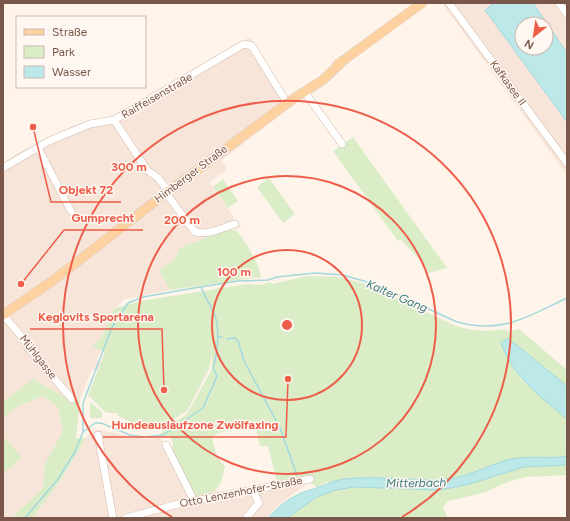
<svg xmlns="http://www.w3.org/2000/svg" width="570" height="521" font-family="Figtree,sans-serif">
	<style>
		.residential { fill: #f6e5d8; fill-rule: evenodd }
		.green { fill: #daedc7 }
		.water { fill: #bce8e9; stroke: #a2d9dc; fill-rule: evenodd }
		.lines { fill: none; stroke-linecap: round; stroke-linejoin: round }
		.stream { stroke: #a2d9dc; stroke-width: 1.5 }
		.minor-casing { stroke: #d2baae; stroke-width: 8 }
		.major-casing { stroke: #dad0cd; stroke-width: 10 }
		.minor { stroke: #fff; stroke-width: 7 }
		.major { stroke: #fed1a0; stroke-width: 9 }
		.ring { fill: none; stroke: #ed5d4a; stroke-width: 2 }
		.labels { text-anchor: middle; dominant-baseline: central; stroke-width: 3; stroke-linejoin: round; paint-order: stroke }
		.street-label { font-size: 11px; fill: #7b574b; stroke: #fff8f2 }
		.water-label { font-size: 12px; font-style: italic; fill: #3c7c81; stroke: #fff8f2 }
		.centre { fill: #ed5d4a; stroke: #fff8f2; stroke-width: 2 }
		.ring-label { font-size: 12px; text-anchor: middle; font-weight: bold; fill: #ed5d4a; stroke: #fff8f2; stroke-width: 3; stroke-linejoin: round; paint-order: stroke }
		.leader { fill: none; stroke: #ed5d4a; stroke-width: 1.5 }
		.callout-dot { fill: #ed5d4a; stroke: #fff8f2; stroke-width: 1.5 }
		.callout-label { font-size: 12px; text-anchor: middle; font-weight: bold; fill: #ed5d4a; stroke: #fff8f2; stroke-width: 3; stroke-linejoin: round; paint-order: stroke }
	</style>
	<rect width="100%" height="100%" fill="#fef4ea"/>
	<path class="residential" d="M442 3H567V175ZM522 24H546V48H522Z
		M250 37 291 107 222 160 227 170 209 182 241 228 228 229 180 248 174 260 159 270 170 290 125 299 115 308 100 340 93 346 101 350 96 360 101 362 97 371 92 369 80 399 70 400 33 379 3 402V164L16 154 75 125 113 116Z
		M43 396 58 407 63 431 45 464 43 488 12 518H3V473L22 458 3 436V418L18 406Z
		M95 429 145 439 159 437 172 451 221 495 309 482 277 506 266 518H32L57 486 86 438Z"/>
	<path class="green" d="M353 137 447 268 425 274C427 262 407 249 401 239L398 241 333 151Z
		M269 178 295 214 283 223 257 187Z
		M223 179 238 201 228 208 213 187Z
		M228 229 237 231C247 244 258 261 261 277L170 290 159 270 174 260 180 248Z
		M308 276 340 277 368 285 456 326C472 331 487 332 504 329L507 332 519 329 567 370V386L508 339 520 378 567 419V456L541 458H519L505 461 476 473 450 479 327 482 317 487 309 482 277 483 268 446H260L256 430C242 426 225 429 212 437L216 455 225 467C219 493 218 490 194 497L172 451 173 443 170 436 159 437 163 430 187 414 212 369V353L209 369 187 411 155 430H148L118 416V413H106L88 395 105 352 92 346 100 340 115 308 146 300 248 284 261 285 270 282 272 284Z
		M33 379 70 400 80 399 76 438H86L57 486 32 518H12L43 488 45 464 63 431 58 407 43 396 18 406 3 418V402Z
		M90 402 102 412V418H90Z
		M3 436 22 458 3 473Z
		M567 465V475L526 477 510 481 483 493 448 501 443 507 448 518H287L317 497 336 490 354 487 440 490 524 467Z"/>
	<path class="water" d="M494 3H533L567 53V122L485 10ZM522 24H546V48H522Z
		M508 338 567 386V419C541 397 513 377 501 343Z
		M567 456V465L524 467 466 485 440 490 354 487 336 490 317 497 287 518H268C280 504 293 495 310 490 322 487 332 480 345 479 379 475 414 482 448 479 473 476 494 461 518 458 535 456 551 459 567 456Z"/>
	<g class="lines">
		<path class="stream" d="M217 336 222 337
			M227 339 235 338 238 341 244 361 280 428 297 475
			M83 432 95 423H101L130 435 144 437 163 435 203 408 217 376 213 368C218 352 221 324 212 309 208 301 204 295 201 287
			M25 518 58 479 75 452 83 432V403L112 327 128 303 143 297 188 289 238 281 268 280 277 277 315 273 343 275 374 284 457 322C503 334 527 317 567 298"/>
		<g class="minor-casing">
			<path id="minor" d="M449 3 567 163
				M559 3 567 14
				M304 91 342 144
				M114 120 147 170 158 178 168 191
				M38 148 71 211
				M3 168 49 141 90 124 114 120 244 44 252 46 287 103
				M166 193 194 231C206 237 223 227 235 224
				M3 315 23 338 29 349 72 399
				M98 435 113 518
				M166 445 194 501
				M126 518 178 504 310 479
				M246 518 259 503 252 489"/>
		</g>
		<g class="major-casing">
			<path id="major" d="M337 65 422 3
				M3 315 55 279 166 193 293 99 323 80 342 62"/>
		</g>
		<use href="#minor" class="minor"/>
		<use href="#major" class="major"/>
	</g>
	<g class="ring">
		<circle cx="287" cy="325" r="75"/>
		<circle cx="287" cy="325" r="149"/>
		<path d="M172 517A224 224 0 1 1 402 517"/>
	</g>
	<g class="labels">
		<g class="street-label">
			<text transform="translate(508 83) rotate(54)">Kafkasee II</text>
			<text transform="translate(157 96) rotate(-30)">Raiffeisenstraße</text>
			<text transform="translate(191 174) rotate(-37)">Himberger Straße</text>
			<text transform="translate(38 357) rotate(52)">Mühlgasse</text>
			<text transform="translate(241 492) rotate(-11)">Otto Lenzenhofer-Straße</text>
		</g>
		<g class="water-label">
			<text transform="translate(397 296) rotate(23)">Kalter Gang</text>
			<text transform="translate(416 483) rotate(-1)">Mitterbach</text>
		</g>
	</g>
	<circle cx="287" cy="325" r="6" class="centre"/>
	<g class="ring-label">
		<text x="129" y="171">300 m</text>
		<text x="182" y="224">200 m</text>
		<text x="234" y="276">100 m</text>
	</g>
	<path class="leader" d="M33 127L51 202H121M21 284L64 230H143M164 390L162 329H30M288 379L286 437H103"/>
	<g class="callout-dot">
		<circle cx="33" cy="127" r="4"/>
		<circle cx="21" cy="284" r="4"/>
		<circle cx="164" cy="390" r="4"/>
		<circle cx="288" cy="379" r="4"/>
	</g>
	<g class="callout-label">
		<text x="86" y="194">Objekt 72</text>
		<text x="103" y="222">Gumprecht</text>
		<text x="96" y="321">Keglovits Sportarena</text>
		<text x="195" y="429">Hundeauslaufzone Zwölfaxing</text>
	</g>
	<rect width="570" height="521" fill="none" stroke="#7b574b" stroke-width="8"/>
	<rect x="16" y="16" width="130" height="72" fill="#fff8f2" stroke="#cab8af"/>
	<rect x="24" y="29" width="20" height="6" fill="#fed1a0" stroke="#cab8af"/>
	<text x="52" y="36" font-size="12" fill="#7b574b">Straße</text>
	<rect x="24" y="46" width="20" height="12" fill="#daedc7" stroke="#cab8af"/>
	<text x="52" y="56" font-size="12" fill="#7b574b">Park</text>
	<rect x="24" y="66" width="20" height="12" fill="#bce8e9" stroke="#cab8af"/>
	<text x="52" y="76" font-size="12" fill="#7b574b">Wasser</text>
	<g transform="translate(534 36) rotate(210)"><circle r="19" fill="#fff8f2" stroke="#cab8af"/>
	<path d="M0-3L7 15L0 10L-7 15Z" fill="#ed5d4a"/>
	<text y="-6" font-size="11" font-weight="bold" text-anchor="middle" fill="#7b574b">N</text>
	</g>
</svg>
